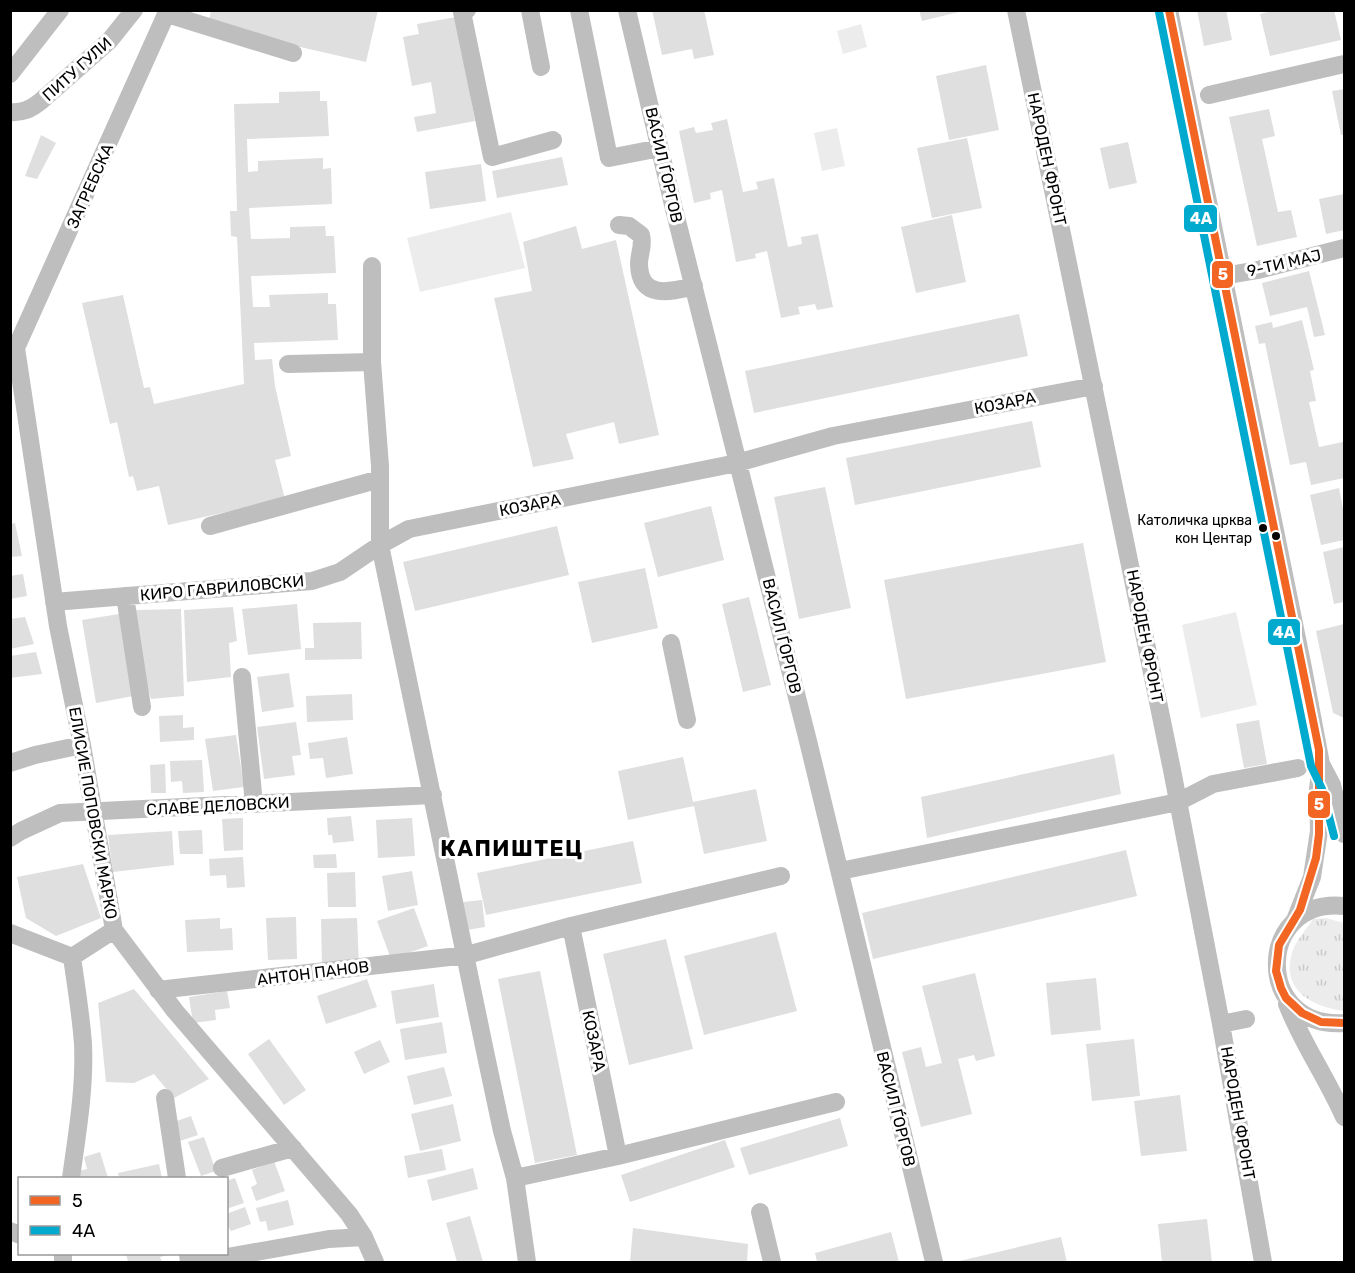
<svg xmlns="http://www.w3.org/2000/svg" width="1355" height="1273" font-family="Rubik,sans-serif">
	<style>
		.grass { fill: url(#grass-tufts) }
		.pitch { fill: #ececec }
		.building { fill: #dfdfdf }
		.lines { fill: none; stroke-linecap: round; stroke-linejoin: round }
		.minor { stroke: #bebebe; stroke-width: 18 }
		.bus-1-casing { stroke: #fff; stroke-width: 12 }
		.bus-2-casing { stroke: #fff; stroke-width: 12 }
		.bus-1 { stroke: #f26522; stroke-width: 8 }
		.bus-2 { stroke: #00a9ce; stroke-width: 8 }
		.bus-dot { fill: #000; stroke: #fff; stroke-width: 2 }
		.labels { text-anchor: middle; dominant-baseline: central; stroke-width: 6; stroke-linejoin: round; paint-order: stroke }
		.bus-label { font-size: 14px; fill: #000; stroke: #fff; text-anchor: end }
		.street-label { font-size: 16px; fill: #000; stroke: #fff }
		.district-label { font-size: 22px; font-weight: bold; letter-spacing: 1.5px; fill: #000; stroke: #fff }
		.line-badge { stroke: #fff; stroke-width: 2 }
		.badge-label { font-size: 16px; text-anchor: middle; font-weight: bold; fill: #fff }
	</style>
	<defs>
		<pattern id="grass-tufts" width="24" height="20" patternUnits="userSpaceOnUse" patternTransform="scale(1.5)"><rect width="24" height="20" fill="#ececec"/><path d="M3 7l-1-3M5 7V3M7 7l1-3M15 17l-1-3M17 17v-4M19 17l1-3" fill="none" stroke="#c9c9c9"/></pattern>
	</defs>
	<rect width="100%" height="100%" fill="#fff"/>
	<path class="grass" d="M1326 918 1344 923V1011C1312 1007 1279 989 1293 950 1297 939 1307 929 1313 919Z"/>
	<path class="pitch" d="M861 24 867 47 843 54 837 31Z
		M837 128 845 166 822 171 814 133Z
		M511 212 525 268 420 292 407 238Z
		M1236 612 1257 705 1201 718 1182 625Z"/>
	<path class="building" d="M211 10H378L366 62 208 26Z
		M652 10H704L714 55 694 59 692 49 662 55Z
		M919 10H963V11L922 21Z
		M1197 10H1226L1232 40 1204 46Z
		M1276 10H1334L1341 40 1270 56 1260 14Z
		M456 17 475 121 417 132 414 117 436 113 431 82 412 86 403 37 419 34 417 24Z
		M986 65 999 130 949 140 936 76Z
		M1344 89V135H1341L1332 91Z
		M320 91V101H327L329 136 247 139 248 172 258 171V161L323 158V169L331 168 332 204 249 208 251 239 290 238V227L325 226 326 236H334L336 273 251 276 253 307H270L269 295 328 293V304H336L338 340 254 343 255 360 272 359 275 386 291 456 275 460 285 499 168 525 159 486 137 491 133 476 129 477 117 422 110 424 82 303 123 295 144 388 150 387 154 404 244 384 237 237 231 236 230 211H237L234 104 279 103V92Z
		M1269 109 1275 136 1262 139 1278 212 1291 210 1297 237 1257 246 1229 117Z
		M727 119 743 192 758 189 756 182 774 178 788 247 802 244 801 237 818 234 833 307 817 310 815 304 798 307 800 314 781 318 767 251 755 254 756 258 736 262 722 190 710 193 711 199 694 203 679 131 694 127 696 133 713 130 711 123Z
		M41 135 56 143 37 179 25 176Z
		M967 138 982 208 932 218 917 148Z
		M1128 142 1137 183 1109 189 1100 148Z
		M562 157 568 185 497 198 492 171Z
		M481 164 486 201 430 209 425 172Z
		M1344 194V230L1326 234 1319 199Z
		M952 215 966 282 916 293 901 227Z
		M576 226 582 249 616 240 659 435 619 444 614 422 566 434 574 459 533 467 494 298 532 291 523 242Z
		M1309 271 1325 335 1314 337 1307 307 1270 316 1262 283Z
		M1019 314 1028 356 754 413 745 371Z
		M1302 320 1314 370 1310 371 1316 401 1309 402 1319 447 1343 442 1344 447V478L1311 485 1306 462 1290 465 1265 343 1259 344 1255 326 1272 322 1273 328Z
		M1032 421 1041 467 855 505 846 458Z
		M825 487 851 608 799 619 774 497Z
		M1339 488 1344 514V540L1321 545 1310 495Z
		M711 506 724 560 658 577 644 523Z
		M15 523 22 556 10 557V524Z
		M557 526 569 575 415 611 403 562Z
		M1083 543 1106 662 906 699 884 580Z
		M1344 547V602L1334 604 1323 552Z
		M645 568 658 628 592 643 578 582Z
		M23 574 27 596 10 599V576Z
		M749 597 771 685 743 692 722 604Z
		M297 604 301 649 248 655 242 609Z
		M233 607 237 641 229 643 231 677 187 682 184 610Z
		M181 609 184 696 151 699 141 667 136 610Z
		M119 614 133 696 96 703 82 620Z
		M25 617 34 644 10 649V619Z
		M361 622 362 659 305 660V648H314L313 623Z
		M1344 624V718L1333 713 1316 631Z
		M36 652 42 674 10 678V656Z
		M289 673 294 707 262 712 257 677Z
		M352 694 353 720 307 722 306 696Z
		M183 715V728L194 727V740L160 742 159 716Z
		M1259 720 1267 764 1244 768 1236 724Z
		M296 722 301 755 292 756 295 775 264 779 257 727Z
		M236 735 244 787 213 791 205 739Z
		M347 737 353 774 326 778 323 758 310 759 308 743Z
		M1114 754 1121 794 927 838 921 797Z
		M683 757 693 802 756 789 767 841 704 854 694 806 628 820 618 771Z
		M202 760 204 792 183 793 182 781 171 782 170 761Z
		M165 764 166 793H151L150 765Z
		M351 816 354 841 333 843 332 835H328L327 818Z
		M243 818V850L224 851 222 819Z
		M412 818 415 856 378 858 376 820Z
		M202 830 203 854H180L178 831Z
		M172 831 174 865 113 872 108 835Z
		M633 841 642 883 486 915 477 873Z
		M1126 850 1137 896 873 959 862 913Z
		M336 854 337 868H314L313 855Z
		M243 857 245 887 227 888 226 875 210 876 209 859Z
		M83 864 101 918 56 936 26 918 17 877Z
		M412 871 418 905 388 911 382 876Z
		M355 872 356 907H328L327 873Z
		M482 900 485 927 467 930 463 902Z
		M414 908 428 946 391 959 377 921Z
		M296 917 297 959 268 960 266 918Z
		M220 918V929L232 928 233 950 187 952 185 920Z
		M357 918 359 966 322 967 321 919Z
		M776 932 797 1011 704 1035 684 956Z
		M666 939 693 1049 629 1065 603 954Z
		M540 971 577 1155 535 1163 498 979Z
		M975 973 995 1056 976 1061 974 1055 958 1059 972 1114 921 1127 902 1052 921 1047 926 1067 942 1063 922 986Z
		M1096 978 1101 1030 1051 1035 1046 983Z
		M367 979 377 1007 326 1024 317 996Z
		M434 984 439 1017 396 1024 391 991Z
		M134 989 209 1079 174 1098 154 1074 134 1083 106 1082 98 1003Z
		M227 991 230 1008 215 1010 216 1020 193 1023 189 997Z
		M442 1022 447 1053 405 1060 400 1029Z
		M269 1039 306 1090 284 1105 248 1054Z
		M1134 1039 1140 1096 1092 1101 1086 1044Z
		M380 1040 390 1062 364 1074 354 1052Z
		M444 1067 452 1096 414 1105 407 1076Z
		M1180 1095 1187 1151 1141 1156 1134 1101Z
		M453 1104 461 1141 420 1151 411 1114Z
		M191 1116 198 1135 177 1142 171 1123Z
		M840 1118 848 1146 749 1175 740 1148Z
		M204 1137 216 1171 201 1176 188 1142Z
		M725 1140 735 1167 630 1202 621 1175Z
		M442 1149 446 1170 408 1178 404 1156Z
		M100 1152 108 1178H77L75 1172 87 1169 84 1157Z
		M274 1161 285 1191 256 1201 251 1187 257 1184 252 1170Z
		M159 1164 162 1178H119L118 1173Z
		M473 1168 478 1189 432 1201 427 1180Z
		M235 1178 244 1203 226 1209V1181Z
		M288 1200 294 1225 268 1231 266 1221 260 1222 256 1208Z
		M245 1207 251 1224 231 1231 226 1223V1214Z
		M470 1216 483 1262H457L446 1223Z
		M1207 1219 1212 1262H1162L1158 1224Z
		M633 1228 748 1244 747 1262H630Z
		M891 1232 899 1262H817L815 1253Z
		M1061 1237 1067 1262H955Z
		M126 1254H171L160 1257 162 1262H128Z"/>
	<g class="lines">
		<path class="minor" d="M467 10 462 12 492 157 553 140
			M530 10 541 67
			M579 10 609 158 660 148
			M627 10 674 209 808 741 934 1262
			M1016 10 1172 770 1221 1024 1263 1262
			M1169 10 1303 668 1321 764 1318 789 1319 831 1312 877 1295 920
			M167 14 293 53
			M10 74 60 10
			M1209 95 1344 64
			M10 112C23 113 31 109 41 101L110 40 134 10
			M619 225 629 226 641 235C644 246 639 253 639 264 640 300 670 292 694 286
			M372 266V362L380 466V545L486 1056 502 1131 515 1178 527 1262
			M1223 276 1258 270 1344 248
			M16 348 58 626 82 745 114 930 175 1011 349 1214 364 1237 375 1262
			M11 359 168 10
			M288 364 372 362
			M210 526 380 479
			M125 596 142 707
			M54 602 312 581 340 572 380 545 409 529 737 463 833 436 1094 386
			M671 643 687 720
			M242 677 254 804
			M10 763 35 755 82 745
			M1321 764 1332 785 1344 834
			M10 838 21 831 60 813 433 795
			M840 871 1178 802 1213 784 1298 768
			M1344 906C1256 897 1253 1029 1344 1023
			M571 926 618 1156
			M10 933 72 957 114 930
			M158 990 467 955 571 926 781 876
			M1287 1004C1302 1043 1327 1078 1344 1117
			M1221 1024 1246 1019
			M165 1098 177 1178
			M222 1168 293 1148
			M71 1178C77 1134 85 1089 83 1044 81 1015 76 986 72 957
			M515 1178 618 1156 836 1102
			M760 1212 772 1262
			M10 1231 20 1235
			M63 1254V1262
			M188 1254 189 1262
			M199 1262 329 1239 364 1237"/>
		<g class="bus-1-casing">
			<path id="bus-1" d="M1169 10 1319 750V834L1316 858 1300 910 1279 945 1276 971 1281 988 1286 998 1302 1013 1321 1022 1344 1023"/>
		</g>
		<g class="bus-2-casing">
			<path id="bus-2" d="M1159 12 1311 766 1322 789 1334 836"/>
		</g>
		<use href="#bus-1" class="bus-1"/>
		<use href="#bus-2" class="bus-2"/>
	</g>
	<g class="bus-dot">
		<circle cx="1263" cy="528" r="5"/>
		<circle cx="1276" cy="536" r="5"/>
	</g>
	<g class="labels">
		<g class="bus-label">
			<text x="1252" y="520">Католичка црква<tspan x="1252" dy="18">кон Центар</tspan></text>
		</g>
		<g class="street-label">
			<text transform="translate(77 69) rotate(-42)">ПИТУ ГУЛИ</text>
			<text transform="translate(1047 159) rotate(78)">НАРОДЕН ФРОНТ</text>
			<text transform="translate(664 165) rotate(77)">ВАСИЛ ЃОРГОВ</text>
			<text transform="translate(90 186) rotate(-66)">ЗАГРЕБСКА</text>
			<text transform="translate(1284 263) rotate(-13)">9-ТИ МАЈ</text>
			<text transform="translate(1005 403) rotate(-11)">КОЗАРА</text>
			<text transform="translate(530 505) rotate(-11)">КОЗАРА</text>
			<text transform="translate(222 588) rotate(-5)">КИРО ГАВРИЛОВСКИ</text>
			<text transform="translate(782 636) rotate(76)">ВАСИЛ ЃОРГОВ</text>
			<text transform="translate(1145 636) rotate(79)">НАРОДЕН ФРОНТ</text>
			<text transform="translate(218 806) rotate(-3)">СЛАВЕ ДЕЛОВСКИ</text>
			<text transform="translate(93 813) rotate(80)">ЕЛИСИЕ ПОПОВСКИ МАРКО</text>
			<text transform="translate(313 973) rotate(-7)">АНТОН ПАНОВ</text>
			<text transform="translate(594 1041) rotate(78)">КОЗАРА</text>
			<text transform="translate(896 1109) rotate(76)">ВАСИЛ ЃОРГОВ</text>
			<text transform="translate(1238 1113) rotate(80)">НАРОДЕН ФРОНТ</text>
		</g>
		<g class="district-label">
			<text x="512" y="848">КАПИШТЕЦ</text>
		</g>
	</g>
	<g class="line-badge">
		<rect x="1183" y="204" width="35" height="29" rx="6" fill="#00a9ce"/>
		<rect x="1211" y="260" width="23" height="29" rx="6" fill="#f26522"/>
		<rect x="1267" y="618" width="34" height="28" rx="6" fill="#00a9ce"/>
		<rect x="1307" y="790" width="24" height="29" rx="6" fill="#f26522"/>
	</g>
	<g class="badge-label">
		<text x="1201" y="224">4A</text>
		<text x="1223" y="280">5</text>
		<text x="1284" y="638">4A</text>
		<text x="1319" y="810">5</text>
	</g>
	<rect width="1355" height="1273" fill="none" stroke="#000000" stroke-width="24"/>
	<rect x="18" y="1177" width="210" height="78" fill="#ffffff" stroke="#999999" stroke-width="1.5"/>
	<rect x="30" y="1196" width="30" height="9" fill="#f26522" stroke="#999999" stroke-width="1.5"/>
	<text x="72" y="1207" font-size="18" fill="#000000">5</text>
	<rect x="30" y="1226" width="30" height="9" fill="#00a9ce" stroke="#999999" stroke-width="1.5"/>
	<text x="72" y="1237" font-size="18" fill="#000000">4A</text>
</svg>
